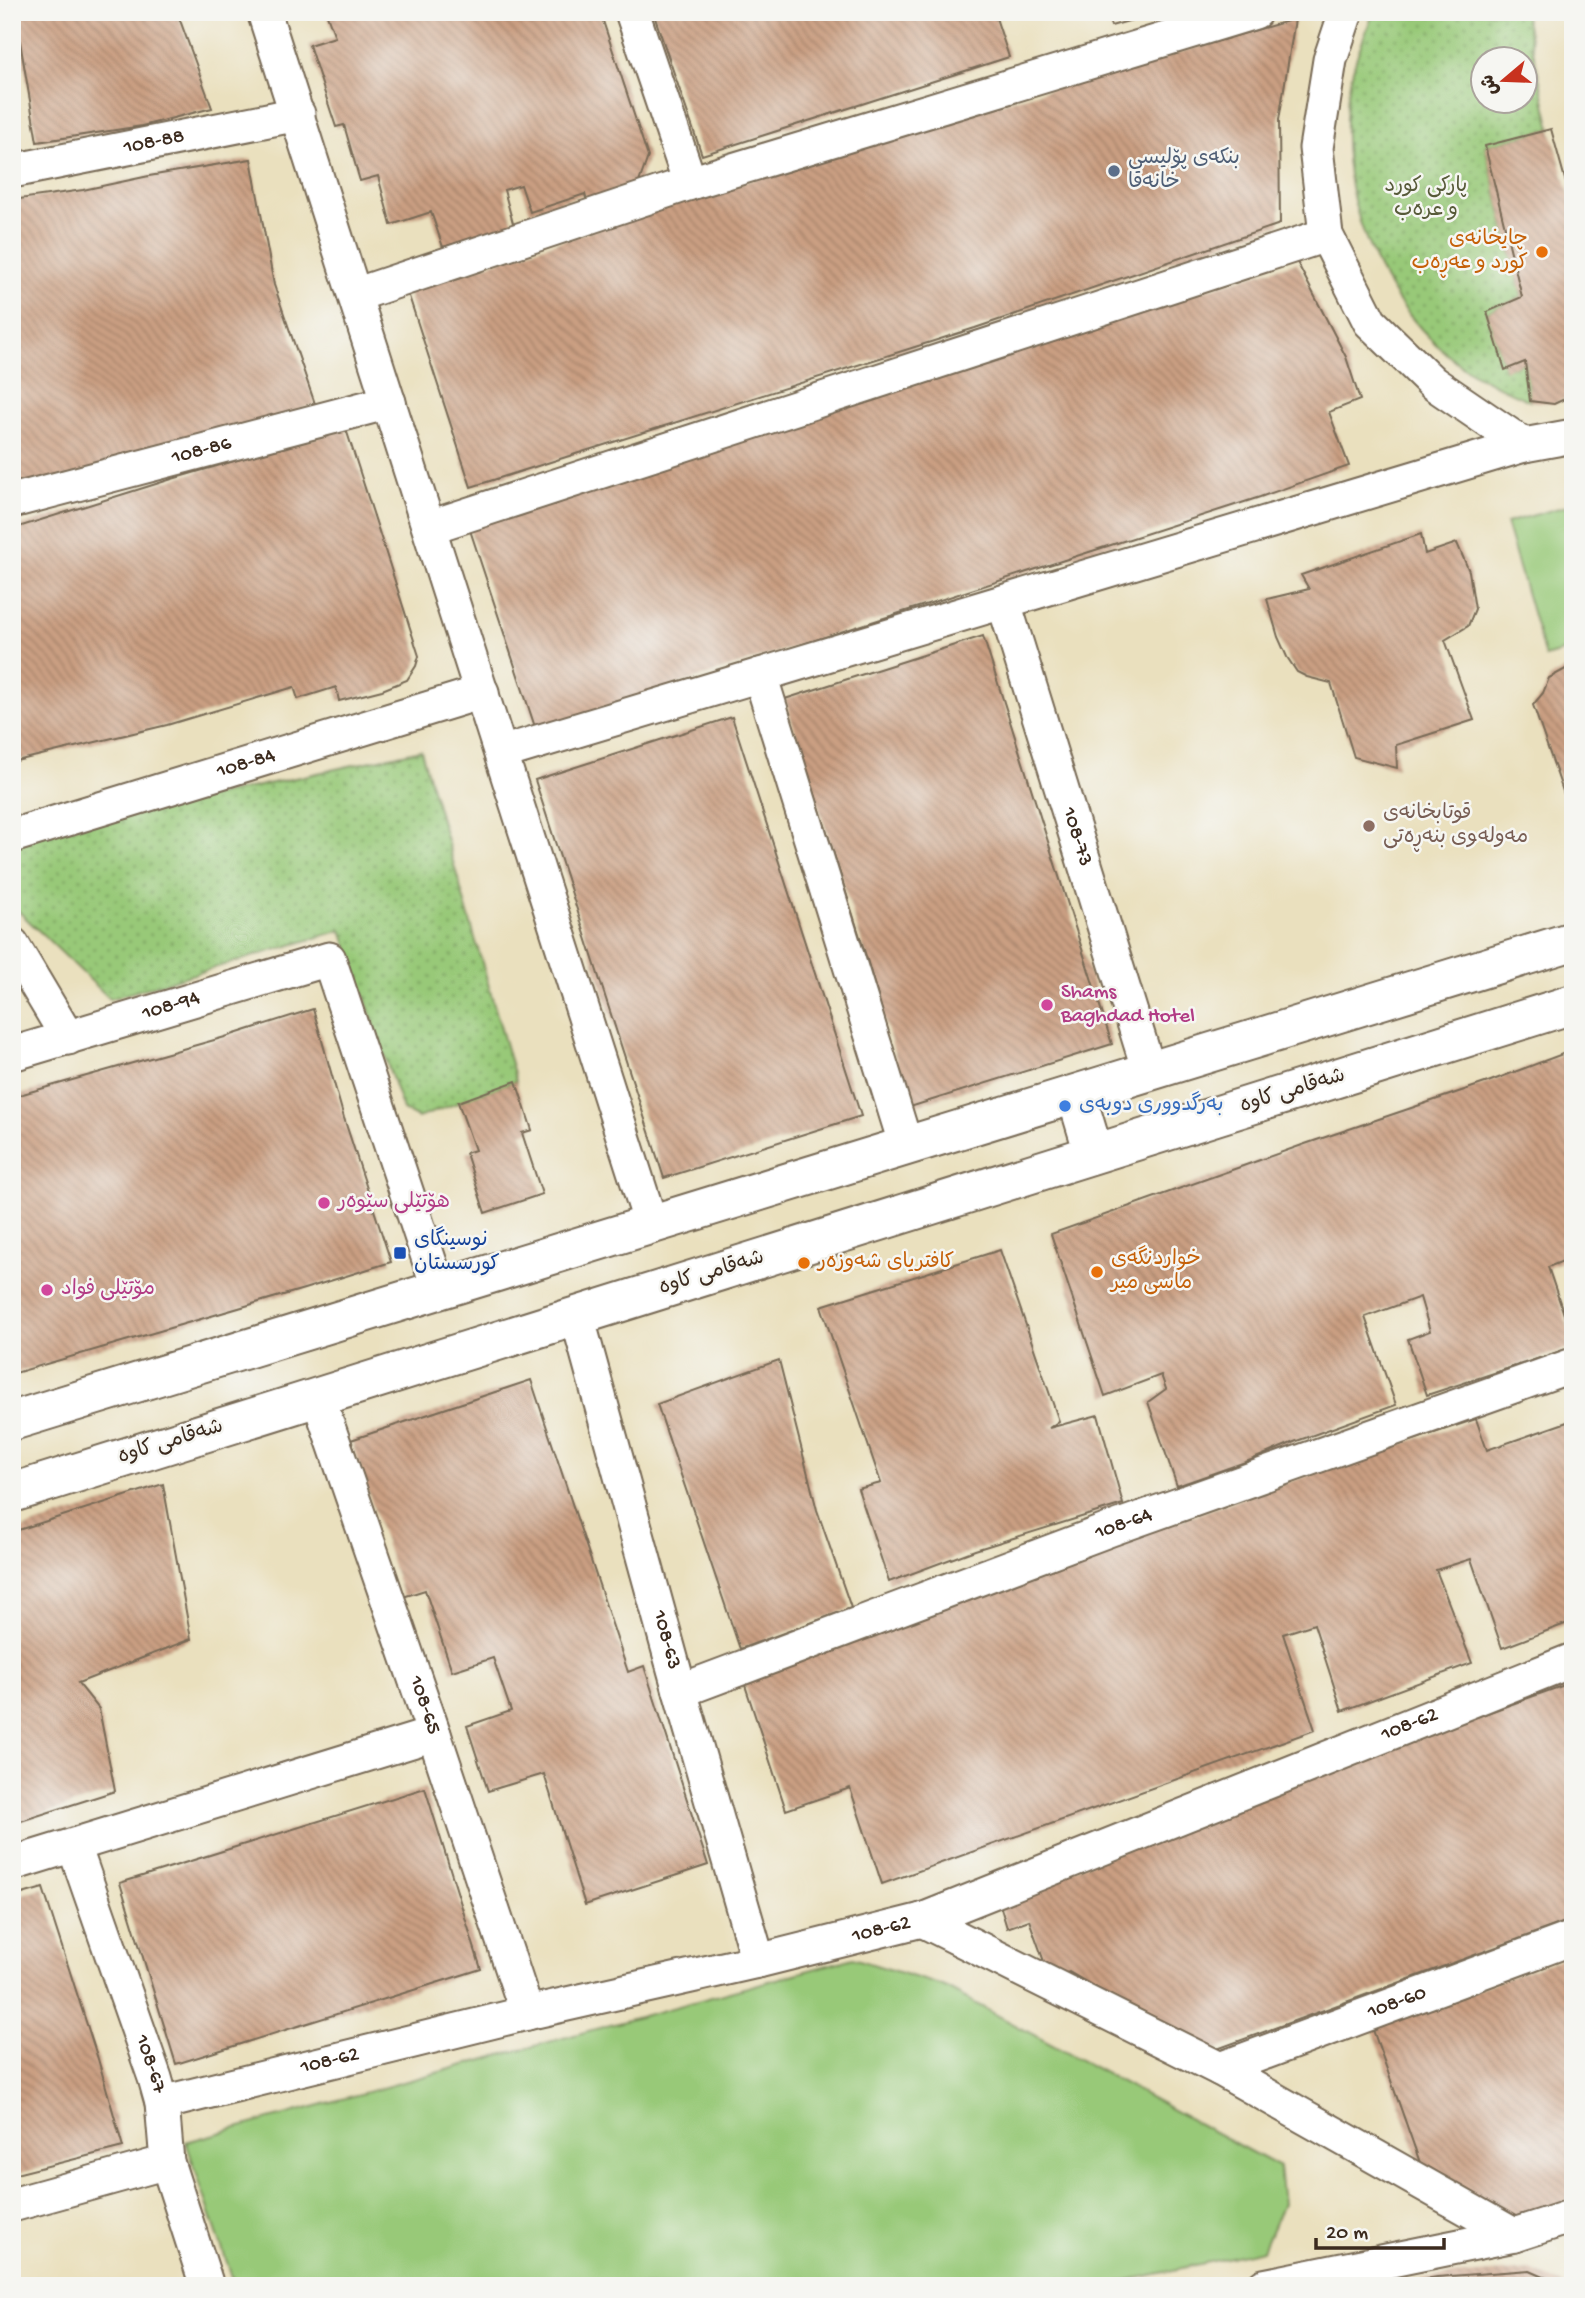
<svg xmlns="http://www.w3.org/2000/svg" width="1585" height="2298" font-family="'Gochi Hand','Playpen Sans Arabic',sans-serif">
	<style>
		.green { fill: #98c978; stroke: #6a7a4b; stroke-width: 2 }
		.park { fill: url(#park-dots); stroke: #6a7a4b; stroke-width: 2; fill-rule: evenodd }
		.building { fill: url(#building-back-hatch) }
		.lines { fill: none; stroke-linecap: round; stroke-linejoin: round }
		.street-casing { stroke: #786a56; stroke-width: 37 }
		.primary-casing { stroke: #786a56; stroke-width: 42 }
		.street { stroke: #fff; stroke-width: 33 }
		.primary { stroke: #fff; stroke-width: 38 }
		.service-dot { fill: #5c6f8a; stroke: #f6f6f2; stroke-width: 2.5 }
		.food-dot { fill: #e8710a; stroke: #f6f6f2; stroke-width: 2.5 }
		.education-dot { fill: #8d6e63; stroke: #f6f6f2; stroke-width: 2.5 }
		.hotel-dot { fill: #d1479c; stroke: #f6f6f2; stroke-width: 2.5 }
		.shop-dot { fill: #3f7fe0; stroke: #f6f6f2; stroke-width: 2.5 }
		.transit-dot { fill: #1a4fb4; stroke: #f6f6f2; stroke-width: 2.5 }
		.labels { text-anchor: middle; dominant-baseline: central; stroke-width: 5; stroke-linejoin: round; paint-order: stroke }
		.street-label { font-size: 21px; fill: #3b2a1e; stroke: #f6f6f2 }
		.service-label { font-size: 21px; fill: #4e5e75; stroke: #f6f6f2; text-anchor: start }
		.park-label { font-size: 21px; fill: #575a39; stroke: #f6f6f2 }
		.food-label { font-size: 21px; fill: #c56008; stroke: #f6f6f2; text-anchor: start }
		.education-label { font-size: 21px; fill: #785e54; stroke: #f6f6f2; text-anchor: start }
		.hotel-label { font-size: 21px; fill: #b23c85; stroke: #f6f6f2; text-anchor: start }
		.shop-label { font-size: 21px; fill: #366cbe; stroke: #f6f6f2; text-anchor: start }
		.transit-label { font-size: 21px; fill: #164399; stroke: #f6f6f2; text-anchor: start }
	</style>
	<defs>
		<pattern id="park-dots" width="8" height="8" patternUnits="userSpaceOnUse" patternTransform="scale(1.75)"><rect width="8" height="8" fill="#98c978"/><path d="M2 2h.1M6 6h.1" fill="none" stroke="#7da362" stroke-width="1.8" stroke-linecap="round"/></pattern>
		<pattern id="building-back-hatch" width="6" height="6" patternUnits="userSpaceOnUse" patternTransform="scale(1.75)"><rect width="6" height="6" fill="#ca9f82"/><path d="M-1 5l2 2M0 0l6 6M5-1l2 2" fill="none" stroke="#a5826a"/></pattern>
	</defs>
	<rect width="100%" height="100%" fill="#f6f6f2"/>
	<filter id="ink" filterUnits="userSpaceOnUse"><feTurbulence type="fractalNoise" baseFrequency=".0143" numOctaves="2"/><feDisplacementMap in="SourceGraphic" scale="14" xChannelSelector="R" yChannelSelector="G"/><feConvolveMatrix kernelMatrix="1 2 1 2 8 2 1 2 1" color-interpolation-filters="sRGB"/></filter>
	<filter id="wash" filterUnits="userSpaceOnUse"><feTurbulence type="fractalNoise" baseFrequency=".00686" numOctaves="4" result="noise"/><feDisplacementMap in="SourceGraphic" scale="28" xChannelSelector="R" yChannelSelector="G"/><feGaussianBlur stdDeviation="1.57" result="paint"/><feColorMatrix in="noise" values="0 0 0 0 0 0 0 0 0 0 0 0 0 0 0 0 0 1.4 0 .05"/><feComposite in="paint" operator="in"/></filter>
	<g filter="url(#wash)">
		<rect width="100%" height="100%" fill="#eae0be"/>
		<path class="green" d="M1573 504V649L1545 657 1506 523Z
			M853 1958 943 1986 1279 2167 1283 2204 1263 2250 1102 2286H235L186 2142Z"/>
		<path class="park" d="M1374 12H1524L1551 129 1485 146 1522 297 1487 312 1505 369 1525 362 1530 401C1506 391 1484 381 1463 367 1381 306 1338 205 1347 104 1349 73 1362 41 1374 12ZM1484 60H1526V102H1484Z
			M421 750 516 1081 418 1118 403 1110 342 930 110 999 12 905V841Z"/>
		<g id="blocks">
			<path class="building" d="M15 12H177L212 108 142 126 37 142Z
				M326 12H600L648 157 639 182 587 202 585 194 530 212 521 185 504 190 514 227 443 247 431 212 391 225 378 176 360 181 344 125 336 127 309 45 335 37Z
				M653 12H994L1009 57 702 155Z
				M1106 12H1157V13L1111 26Z
				M1295 19 1279 120 1280 224 975 328 471 487 407 290 908 130Z
				M1551 129 1573 208V395L1554 404 1530 401 1525 362 1505 370 1487 312 1522 297 1485 146Z
				M251 159 274 285 315 404 256 425 12 492V200L83 190 149 176Z
				M1297 262 1346 357 1360 400 1329 412 1349 466 1260 497 536 730 469 527 1191 294Z
				M346 429 419 656 416 666 407 680 382 690 339 701 336 687 298 699 294 687 167 725 12 762V529L172 479Z
				M1421 534 1425 554 1457 543 1469 571 1475 609 1468 626 1445 640 1474 720 1396 745 1397 768 1354 757 1331 683 1307 677 1297 672 1287 657 1278 637 1267 599 1309 589 1301 575Z
				M983 636 1112 1044 910 1107 866 956 785 699Z
				M1573 665V820L1533 705 1543 693 1549 678Z
				M732 717 861 1116 664 1178 535 780Z
				M313 1009 344 1118 391 1262 304 1289 12 1374V1097L225 1037Z
				M1573 1050V1257L1548 1267 1573 1341V1347L1427 1395 1408 1339 1430 1331 1420 1297 1365 1317 1396 1405 1294 1442 1251 1460 1177 1486 1148 1402 1166 1389 1161 1375 1105 1396 1051 1234 1305 1144 1488 1082Z
				M516 1081 532 1130 522 1133 542 1194 485 1213 466 1153 475 1150 458 1102Z
				M1000 1250 1059 1421 1049 1428 1098 1415 1123 1504 975 1550 889 1582 858 1489 881 1483 821 1306Z
				M779 1360 817 1510 851 1608 740 1649 657 1404Z
				M531 1380 628 1672 644 1666 708 1865 585 1905 544 1774 488 1791 467 1726 511 1711 493 1658 452 1671 425 1590 403 1597 351 1440Z
				M1476 1419 1487 1450 1573 1420V1621L1502 1648 1471 1559 1436 1570 1472 1663 1342 1711 1314 1624 1283 1634 1315 1730 882 1884 850 1788 786 1810 742 1676 1271 1488Z
				M163 1484 191 1639 78 1683 99 1709 115 1791 12 1824V1532Z
				M1573 1682V1919L1209 2052 1069 1972 1050 1978 1029 1920 1007 1928 998 1898 1365 1757Z
				M425 1788 481 1969 176 2064 120 1883Z
				M43 1888 98 2059 123 2147 12 2175V1897Z
				M1573 1954V2200L1510 2221 1423 2171 1372 2027Z
				M1530 2270 1567 2286H1383L1437 2277Z"/>
		</g>
	</g>
	<g filter="url(#ink)">
		<use href="#blocks" fill-opacity="0" stroke="#786a56" stroke-width="2"/>
		<g class="lines">
			<g class="street-casing">
				<g id="street">
					<path d="M264 12 651 1224"/>
					<path d="M632 12 690 183"/>
					<path d="M1346 12 1330 60 1316 148 1326 235 1370 322 1433 383 1524 445"/>
					<path id="s1" d="M12 171 298 114"/>
					<path d="M355 295 690 183 1255 12"/>
					<path id="s2" d="M12 501 389 402"/>
					<path d="M430 527 1326 235"/>
					<path id="s3" d="M1004 603 1149 1071"/>
					<path d="M760 675 906 1146"/>
					<path d="M501 753 1524 445 1573 436"/>
					<path id="s4" d="M12 836 482 692"/>
					<path d="M12 944 68 1038"/>
					<path id="s5" d="M12 1054 329 959 439 1290"/>
					<path id="s6" d="M577 1316 680 1691 758 1961"/>
					<path id="s7" d="M318 1397 434 1734 527 2013"/>
					<path id="s8" d="M680 1691 1111 1529 1573 1365"/>
					<path id="s9" d="M74 1846 155 2078 162 2103 167 2162 207 2286"/>
					<path d="M12 1864 434 1734"/>
					<path d="M922 1920 1220 2069 1514 2235"/>
					<path id="s10" d="M1220 2069 1573 1938"/>
					<path id="s11" d="M162 2103 527 2013 758 1961 922 1920 1573 1660"/>
					<path d="M12 2205 167 2162"/>
					<path d="M1264 2286 1514 2235 1573 2216"/>
				</g>
			</g>
			<g class="primary-casing">
				<path id="primary" d="M1076 1094 1094 1154
					M12 1421 1573 941
					M12 1493 1573 1004"/>
			</g>
			<use href="#street" class="street"/>
			<use href="#primary" class="primary"/>
		</g>
	</g>
	<circle class="service-dot" cx="1114" cy="171" r="7"/>
	<g class="food-dot">
		<circle cx="1542" cy="252" r="7"/>
		<circle cx="804" cy="1263" r="7"/>
		<circle cx="1097" cy="1272" r="7"/>
	</g>
	<circle class="education-dot" cx="1369" cy="826" r="7"/>
	<g class="hotel-dot">
		<circle cx="1047" cy="1005" r="7"/>
		<circle cx="324" cy="1203" r="7"/>
		<circle cx="47" cy="1290" r="7"/>
	</g>
	<circle class="shop-dot" cx="1065" cy="1106" r="7"/>
	<rect class="transit-dot" x="393" y="1246" width="14" height="14" rx="3.5"/>
	<g class="labels">
		<g class="street-label">
			<text stroke="none"><textPath href="#s1" startOffset="145">108-88</textPath></text>
			<text stroke="none"><textPath href="#s2" startOffset="196">108-86</textPath></text>
			<text stroke="none"><textPath href="#s4" startOffset="245">108-84</textPath></text>
			<text stroke="none"><textPath href="#s3" startOffset="245">108-73</textPath></text>
			<text stroke="none"><textPath href="#s5" startOffset="166">108-94</textPath></text>
			<text transform="translate(1293 1092) rotate(-17)">شەقامی کاوە</text>
			<text transform="translate(712 1274) rotate(-17)">شەقامی کاوە</text>
			<text transform="translate(171 1443) rotate(-17)">شەقامی کاوە</text>
			<text stroke="none"><textPath href="#s8" startOffset="474">108-64</textPath></text>
			<text stroke="none"><textPath href="#s6" startOffset="336">108-63</textPath></text>
			<text stroke="none"><textPath href="#s7" startOffset="326">108-65</textPath></text>
			<text stroke="none"><textPath href="#s11" startOffset="1307">108-62</textPath></text>
			<text stroke="none"><textPath href="#s11" startOffset="740">108-62</textPath></text>
			<text stroke="none"><textPath href="#s10" startOffset="189">108-60</textPath></text>
			<text stroke="none"><textPath href="#s11" startOffset="173">108-62</textPath></text>
			<text stroke="none"><textPath href="#s9" startOffset="231">108-67</textPath></text>
		</g>
		<g class="service-label">
			<text x="1128" y="159">بنکەی پۆلیسی<tspan x="1128" dy="24">خانەقا</tspan></text>
		</g>
		<g class="park-label">
			<text x="1426" y="187">پاركی كورد<tspan x="1426" dy="24">و عرەب</tspan></text>
		</g>
		<g class="food-label">
			<text x="1528" y="240" text-anchor="end">چایخانەی<tspan x="1528" dy="24">کورد و عەڕەب</tspan></text>
			<text x="1111" y="1260">خواردنگەی<tspan x="1111" dy="24">ماسی میر</tspan></text>
			<text x="818" y="1263">کافتریای شەوزەر</text>
		</g>
		<g class="education-label">
			<text x="1383" y="814">قوتابخانەی<tspan x="1383" dy="24">مەولەوی بنەڕەتی</tspan></text>
		</g>
		<g class="hotel-label">
			<text x="1061" y="993">Shams<tspan x="1061" dy="24">Baghdad Hotel</tspan></text>
			<text x="338" y="1203">هۆتێلی سێوەر</text>
			<text x="61" y="1290">مۆتێلی فواد</text>
		</g>
		<g class="shop-label">
			<text x="1079" y="1106">بەرگدووری دوبەی</text>
		</g>
		<g class="transit-label">
			<text x="414" y="1241">نوسینگای<tspan x="414" dy="24">کورسستان</tspan></text>
		</g>
	</g>
	<rect width="1585" height="2298" fill="none" stroke="#f6f6f2" stroke-width="42"/>
	<g transform="translate(1504 80) rotate(251)"><circle r="33" fill="#f6f6f2" stroke="#aba49d" stroke-width="2"/>
	<path d="M0-5L12 26L0 18L-12 26Z" fill="#c8321e"/>
	<text y="-10" font-size="19" font-weight="bold" text-anchor="middle" fill="#3b2a1e">ش</text>
	</g>
	<path d="M1316 2238v10h128v-10" fill="none" stroke="#3b2a1e" stroke-width="3.5"/>
	<text x="1326" y="2238" font-size="21" fill="#3b2a1e" stroke="#f6f6f2" stroke-width="5" paint-order="stroke">20 m</text>
</svg>
